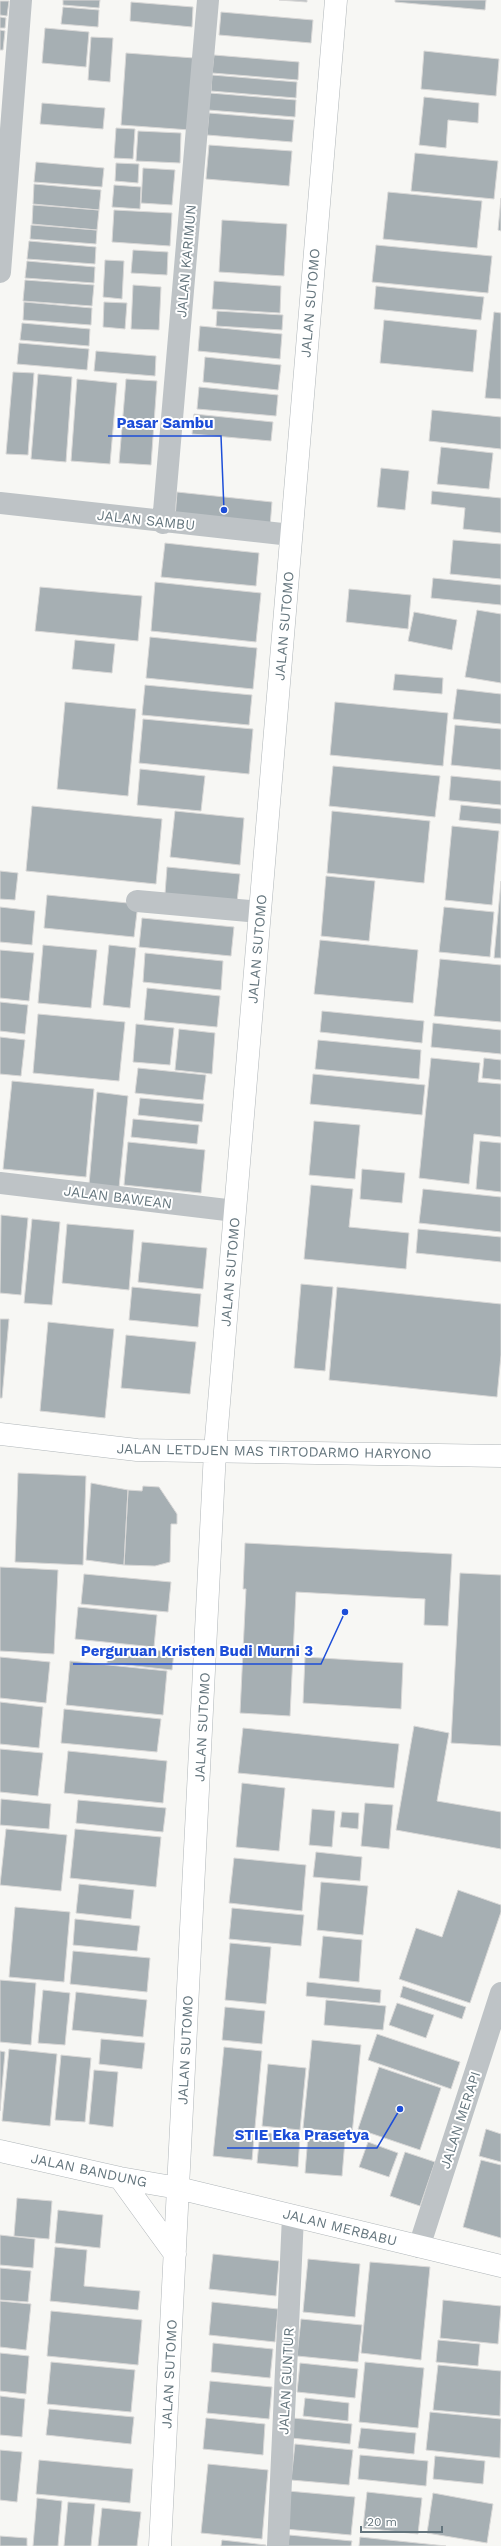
<svg xmlns="http://www.w3.org/2000/svg" width="501" height="2546" font-family="'Work Sans',sans-serif">
	<style>
		.building { fill: #a6afb3; stroke: #d9d8d7 }
		.lines { fill: none; stroke-linecap: round; stroke-linejoin: round }
		.major-casing { stroke: #b0b6b9; stroke-width: 23 }
		.minor { stroke: #bec3c6; stroke-width: 22 }
		.major { stroke: #fff; stroke-width: 22 }
		.labels { text-anchor: middle; dominant-baseline: central; stroke-width: 4; stroke-linejoin: round; paint-order: stroke }
		.street-label { font-size: 14px; fill: #64757d; stroke: #fff }
		.leader { fill: none; stroke: #1d4ed8; stroke-width: 1.5 }
		.callout-dot { fill: #1d4ed8; stroke: #fff; stroke-width: 1.5 }
		.callout-label { font-size: 15px; text-anchor: middle; font-weight: bold; fill: #1d4ed8; stroke: #fff; stroke-width: 4; stroke-linejoin: round; paint-order: stroke }
	</style>
	<rect width="100%" height="100%" fill="#f7f7f4"/>
	<path class="building" d="M63 0H100L99 8 63 5Z
		M279 0H307V2Z
		M395 0H486L485 10 395 2Z
		M0 1H9L7 16 0 15Z
		M131 2 193 7 192 27 130 21Z
		M63 7 99 10 98 27 61 24Z
		M221 12 313 20 311 43 219 35Z
		M0 17 6 18 5 28H0Z
		M45 28 89 32 86 67 42 63Z
		M0 30 5 31 3 50H0Z
		M91 37 113 38 110 82 88 80Z
		M424 51 499 59 496 96 421 89Z
		M126 53 194 58 190 130 121 125Z
		M214 55 299 62 298 80 212 73Z
		M212 75 297 82 296 98 211 91Z
		M210 93 296 100 295 117 208 110Z
		M424 97 479 103 478 123 448 120 446 148 419 145Z
		M42 103 105 108 103 129 40 124Z
		M209 113 294 120 292 142 207 135Z
		M116 128 135 129 133 159 114 158Z
		M138 131 181 133 180 163 136 161Z
		M209 145 292 151 289 186 206 179Z
		M415 153 498 161 494 199 411 191Z
		M36 162 104 168 102 187 34 182Z
		M116 163 139 164 138 183 115 181Z
		M143 168 175 170 172 205 141 203Z
		M34 184 101 190 99 210 33 204Z
		M114 185 141 187 140 209 112 207Z
		M388 192 482 201 477 248 383 239Z
		M501 198V231L498 230Z
		M33 205 99 210 97 230 32 224Z
		M114 210 172 213 170 246 112 242Z
		M222 220 287 224 284 276 219 272Z
		M31 225 97 230 96 244 30 239Z
		M29 241 96 247 95 264 27 259Z
		M376 245 492 256 488 293 372 282Z
		M133 250 168 252 167 275 131 273Z
		M105 260 124 261 122 299 103 297Z
		M27 261 95 267 94 283 25 278Z
		M25 280 94 285 92 306 23 301Z
		M214 281 281 286 280 313 212 309Z
		M133 285 161 287 159 330 131 329Z
		M376 286 484 297 481 320 374 309Z
		M24 302 92 308 91 325 23 320Z
		M104 302 127 303 125 329 103 327Z
		M217 311 283 315 282 330 216 326Z
		M494 312 501 313V399L485 398Z
		M384 320 477 330 473 372 380 363Z
		M22 323 90 329 89 346 20 340Z
		M200 326 282 334 280 359 198 351Z
		M19 343 89 349 87 370 17 364Z
		M96 351 156 356 155 376 94 371Z
		M205 357 281 365 278 390 203 382Z
		M13 372 34 373 28 455 6 454Z
		M38 374 72 377 66 462 31 459Z
		M77 379 117 383 110 464 71 461Z
		M126 379 157 381 151 465 119 463Z
		M199 387 278 395 276 416 197 409Z
		M432 410 501 417V449L429 441Z
		M194 414 273 422 271 441 192 434Z
		M441 447 493 453 489 489 437 484Z
		M381 468 409 471 405 510 377 507Z
		M432 491 501 498V533L463 529 465 508 431 504Z
		M177 492 272 502 270 527 175 518Z
		M453 540 501 544V579L450 574Z
		M165 543 259 553 256 586 161 577Z
		M433 578 501 585V605L431 598Z
		M155 582 261 593 256 642 151 631Z
		M40 587 142 596 138 641 35 631Z
		M349 589 411 595 408 629 346 622Z
		M477 610 501 614V683L465 677Z
		M414 612 457 620 452 650 408 641Z
		M150 637 257 648 253 689 146 678Z
		M75 640 115 644 112 673 72 669Z
		M395 674 443 678 442 694 393 690Z
		M145 685 252 695 249 725 142 715Z
		M457 689 501 694V724L453 719Z
		M65 702 136 709 128 796 57 789Z
		M335 702 448 713 443 766 330 755Z
		M143 719 253 729 249 774 139 763Z
		M455 725 501 729V770L451 765Z
		M333 766 440 776 435 817 329 806Z
		M140 769 205 776 201 811 137 805Z
		M451 776 501 781V805L449 800Z
		M461 805 501 809V824L459 820Z
		M32 806 162 819 156 884 26 871Z
		M175 811 244 818 240 865 170 857Z
		M332 811 430 821 424 883 327 873Z
		M452 826 499 831 492 905 445 900Z
		M167 867 240 874 237 902 165 894Z
		M0 871 18 873 15 900 0 899Z
		M326 876 375 881 369 941 321 936Z
		M501 881V958H494Z
		M47 895 138 904 134 937 44 928Z
		M0 907 35 911 32 945 0 942Z
		M444 907 494 912 490 957 439 952Z
		M142 918 234 927 231 956 139 947Z
		M320 940 418 950 413 1003 314 994Z
		M43 945 97 950 91 1008 38 1003Z
		M109 945 136 948 130 1008 103 1005Z
		M0 950 34 953 29 1001 0 998Z
		M145 953 223 961 221 990 143 982Z
		M440 959 501 965V1022L434 1016Z
		M147 988 220 996 217 1027 144 1020Z
		M0 1002 28 1005 25 1034 0 1031Z
		M322 1011 424 1021 422 1043 320 1032Z
		M38 1014 125 1022 119 1081 33 1073Z
		M433 1023 501 1030V1054L431 1047Z
		M136 1024 174 1028 170 1065 133 1062Z
		M179 1029 215 1033 212 1074 175 1070Z
		M0 1037 25 1040 21 1076 0 1074Z
		M318 1040 421 1050 419 1079 315 1069Z
		M431 1058 480 1063 478 1082 501 1084V1137L474 1134 469 1184 419 1178Z
		M484 1058 501 1060V1080L482 1078Z
		M138 1068 206 1075 203 1100 135 1093Z
		M313 1074 425 1085 422 1115 310 1104Z
		M12 1081 94 1089 86 1177 3 1169Z
		M97 1092 128 1096 119 1188 89 1185Z
		M140 1098 204 1104 202 1122 138 1115Z
		M133 1119 199 1125 197 1144 131 1137Z
		M314 1121 360 1125 355 1179 309 1175Z
		M480 1141 501 1143V1192L476 1189Z
		M128 1142 205 1150 201 1193 124 1185Z
		M362 1169 405 1173 402 1203 360 1199Z
		M311 1185 353 1189 349 1227 409 1233 406 1269 304 1259Z
		M423 1189 501 1197V1232L419 1223Z
		M1 1215 28 1218 21 1295 0 1293Z
		M32 1219 60 1222 52 1305 24 1303Z
		M67 1224 134 1230 129 1290 62 1283Z
		M418 1229 501 1237V1262L416 1253Z
		M142 1242 207 1248 203 1289 138 1282Z
		M301 1284 333 1287 325 1371 294 1368Z
		M132 1287 201 1294 198 1327 129 1320Z
		M337 1287 501 1304V1355L497 1397 329 1380Z
		M0 1319H9L2 1398H0Z
		M48 1322 114 1329 105 1418 40 1411Z
		M126 1335 196 1342 190 1394 121 1388Z
		M18 1473 86 1476 83 1565 15 1562Z
		M91 1483 128 1490 124 1565 86 1560Z
		M143 1486 159 1487 177 1514V1524H171L170 1562 155 1566 124 1565 128 1490 142 1491Z
		M245 1543 452 1554 448 1626 424 1625 425 1599 296 1592 290 1716 240 1713 246 1589H243Z
		M0 1567 58 1570 54 1654 0 1651Z
		M460 1573 501 1575V1746L451 1743Z
		M84 1574 171 1582 168 1612 81 1604Z
		M78 1607 157 1615 154 1647 75 1639Z
		M109 1646 174 1652 172 1670 107 1663Z
		M0 1657 50 1662 46 1703 0 1698Z
		M305 1657 403 1663 401 1709 303 1703Z
		M70 1661 167 1671 163 1715 66 1705Z
		M0 1702 43 1707 39 1748 0 1744Z
		M64 1709 161 1719 157 1752 61 1743Z
		M414 1726 449 1733 437 1801 501 1812V1849L396 1830Z
		M243 1728 399 1744 394 1788 238 1773Z
		M0 1749 43 1753 38 1796 0 1792Z
		M68 1751 167 1761 163 1803 64 1793Z
		M242 1783 285 1788 279 1851 236 1847Z
		M1 1799 51 1804 49 1829 0 1825Z
		M78 1800 166 1808 163 1832 76 1823Z
		M365 1803 393 1805 389 1849 361 1846Z
		M312 1809 335 1811 332 1847 309 1845Z
		M342 1812 359 1813 358 1829 340 1827Z
		M6 1829 67 1835 61 1891 0 1885Z
		M75 1829 161 1837 156 1887 70 1878Z
		M316 1852 362 1857 360 1881 313 1877Z
		M234 1858 306 1865 302 1911 229 1903Z
		M321 1882 368 1886 363 1935 317 1930Z
		M79 1884 134 1890 131 1919 76 1913Z
		M458 1890 501 1905V1912L470 2003 399 1979 416 1928 442 1937Z
		M15 1907 70 1912 64 1982 9 1977Z
		M232 1908 304 1915 301 1946 229 1939Z
		M75 1919 140 1926 137 1951 73 1945Z
		M323 1936 362 1940 359 1982 319 1978Z
		M230 1943 271 1947 266 2004 225 2000Z
		M73 1951 150 1958 147 1992 70 1984Z
		M0 1980 36 1983 31 2045 0 2042Z
		M307 1982 381 1990 380 2003 306 1996Z
		M403 1986 466 2007 462 2019 400 1997Z
		M43 1990 70 1993 65 2045 38 2043Z
		M76 1992 147 2000 143 2037 72 2030Z
		M326 2000 386 2006 383 2030 324 2025Z
		M397 2003 434 2015 426 2038 389 2025Z
		M225 2007 265 2011 262 2044 222 2040Z
		M377 2034 460 2062 451 2089 368 2060Z
		M101 2039 145 2043 142 2069 99 2064Z
		M312 2040 361 2045 352 2134 303 2128Z
		M224 2047 262 2051 252 2160 213 2156Z
		M9 2049 57 2054 50 2126 2 2121Z
		M0 2051 5 2052 0 2111Z
		M61 2055 91 2058 85 2122 55 2120Z
		M268 2064 306 2068 300 2130 262 2126Z
		M379 2067 441 2088 420 2150 358 2129Z
		M94 2070 118 2072 113 2127 89 2124Z
		M486 2129 501 2134V2162L479 2156Z
		M260 2132 300 2136 298 2167 257 2163Z
		M308 2136 345 2140 342 2176 305 2173Z
		M368 2142 398 2153 389 2177 359 2167Z
		M405 2152 435 2162 420 2206 390 2196Z
		M481 2160 501 2165V2238L463 2227Z
		M17 2198 52 2201 49 2239 14 2236Z
		M58 2210 103 2215 100 2248 55 2243Z
		M0 2235 35 2239 33 2268 0 2265Z
		M55 2247 87 2250 84 2286 140 2291 138 2310 50 2301Z
		M213 2254 279 2261 276 2296 209 2289Z
		M308 2259 360 2264 355 2317 303 2312Z
		M370 2262 430 2267 421 2360 361 2353Z
		M0 2268 31 2271 28 2302 0 2300Z
		M443 2300 501 2306 498 2344 440 2338Z
		M0 2301 31 2304 26 2350 0 2347Z
		M212 2302 278 2309 275 2342 209 2335Z
		M51 2311 142 2320 138 2365 47 2356Z
		M301 2319 362 2325 358 2362 297 2356Z
		M438 2340 480 2344 478 2366 436 2362Z
		M213 2343 273 2349 270 2378 211 2372Z
		M0 2353 29 2356 26 2394 0 2391Z
		M51 2362 135 2370 131 2412 47 2404Z
		M365 2362 424 2368 418 2428 359 2422Z
		M300 2363 358 2369 355 2398 297 2392Z
		M438 2365 501 2371 500 2416 433 2410Z
		M210 2381 272 2387 269 2419 207 2413Z
		M0 2396 25 2399 22 2437 0 2435Z
		M305 2398 349 2403 348 2421 303 2416Z
		M49 2409 134 2417 131 2444 46 2435Z
		M430 2412 501 2419 500 2458 426 2450Z
		M206 2418 265 2424 263 2455 203 2449Z
		M293 2418 352 2424 350 2444 291 2438Z
		M361 2428 416 2433 414 2454 358 2448Z
		M295 2444 353 2450 349 2485 291 2480Z
		M0 2450 22 2452 17 2502 0 2500Z
		M360 2455 428 2461 426 2486 358 2479Z
		M435 2456 485 2461 483 2484 433 2479Z
		M39 2460 133 2469 130 2503 36 2494Z
		M208 2464 268 2470 262 2539 201 2533Z
		M288 2491 355 2497 351 2535 285 2529Z
		M367 2492 422 2498 418 2534 363 2528Z
		M433 2493 493 2504 487 2543 427 2533Z
		M37 2498 62 2501 58 2546H33Z
		M68 2502 95 2504 91 2546H64Z
		M102 2508 141 2512 137 2546H98Z
		M289 2535 352 2541 351 2546H288Z
		M0 2536 27 2538V2546H0Z
		M360 2537 446 2546H359Z
		M222 2540 266 2545V2546H221Z"/>
	<g class="lines">
		<g class="major-casing">
			<path id="major" d="M0 1434 137 1450 501 1456
				M0 2151 120 2178 178 2188 501 2266
				M120 2178 175 2254
				M160 2546 215 1451 336 0"/>
		</g>
		<path class="minor" d="M0 272 21 0
			M0 503 291 535
			M163 523 208 0
			M137 901 260 912
			M0 1183 235 1211
			M419 2247 501 1993
			M278 2546 293 2216"/>
		<use href="#major" class="major"/>
	</g>
	<g class="labels">
		<g class="street-label">
			<text transform="translate(186 261) rotate(-85)">JALAN KARIMUN</text>
			<text transform="translate(310 303) rotate(-85)">JALAN SUTOMO</text>
			<text transform="translate(146 520) rotate(6)">JALAN SAMBU</text>
			<text transform="translate(284 626) rotate(-85)">JALAN SUTOMO</text>
			<text transform="translate(257 949) rotate(-85)">JALAN SUTOMO</text>
			<text transform="translate(118 1197) rotate(7)">JALAN BAWEAN</text>
			<text transform="translate(230 1272) rotate(-85)">JALAN SUTOMO</text>
			<text transform="translate(274 1451) rotate(1)">JALAN LETDJEN MAS TIRTODARMO HARYONO</text>
			<text transform="translate(202 1727) rotate(-87)">JALAN SUTOMO</text>
			<text transform="translate(185 2050) rotate(-87)">JALAN SUTOMO</text>
			<text transform="translate(460 2120) rotate(-72)">JALAN MERAPI</text>
			<text transform="translate(89 2170) rotate(12)">JALAN BANDUNG</text>
			<text transform="translate(340 2227) rotate(14)">JALAN MERBABU</text>
			<text transform="translate(169 2374) rotate(-87)">JALAN SUTOMO</text>
			<text transform="translate(286 2381) rotate(-87)">JALAN GUNTUR</text>
		</g>
	</g>
	<path class="leader" d="M224 510L221 436H108M345 1612L321 1664H73M400 2109L377 2148H227"/>
	<g class="callout-dot">
		<circle cx="224" cy="510" r="4"/>
		<circle cx="345" cy="1612" r="4"/>
		<circle cx="400" cy="2109" r="4"/>
	</g>
	<g class="callout-label">
		<text x="165" y="428">Pasar Sambu</text>
		<text x="197" y="1656">Perguruan Kristen Budi Murni 3</text>
		<text x="302" y="2140">STIE Eka Prasetya</text>
	</g>
	<path d="M361 2526v6h81v-6" fill="none" stroke="#64757d" stroke-width="2"/>
	<text x="367" y="2526" font-size="12" fill="#64757d" stroke="#ffffff" stroke-width="3" paint-order="stroke">20 m</text>
</svg>
